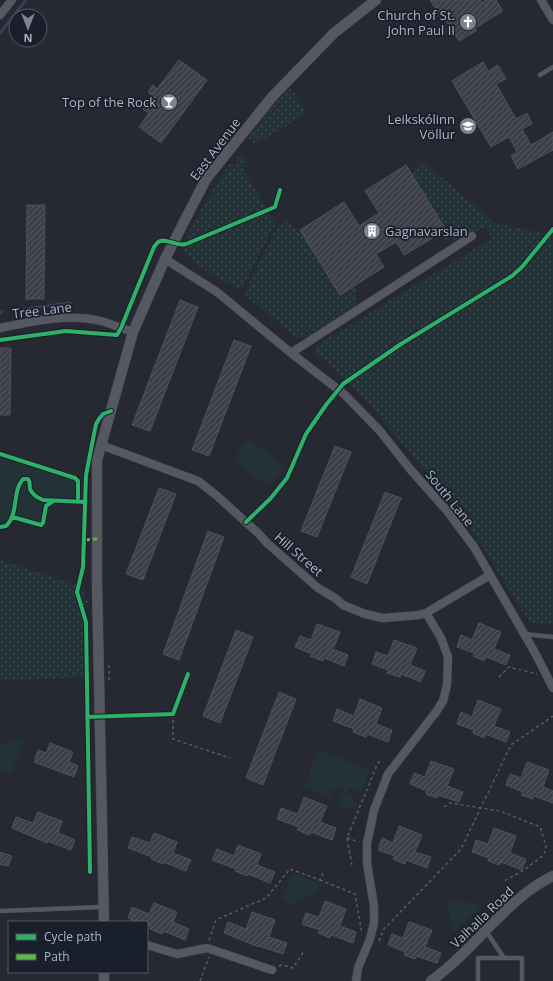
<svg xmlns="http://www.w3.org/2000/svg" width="553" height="981" font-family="'Open Sans',sans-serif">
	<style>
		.grass { fill: url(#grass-dots) }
		.green { fill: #233237 }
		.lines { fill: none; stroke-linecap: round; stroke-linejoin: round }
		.stream { stroke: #343f5a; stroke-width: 3 }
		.building { fill: url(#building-hatch); stroke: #4e515a }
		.service-casing { stroke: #42444b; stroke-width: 5 }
		.minor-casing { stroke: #42444b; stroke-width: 9 }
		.tertiary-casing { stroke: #42444b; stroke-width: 11 }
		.path { stroke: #595c64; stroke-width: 1.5; stroke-dasharray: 3 3; stroke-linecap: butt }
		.service { stroke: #565861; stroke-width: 4 }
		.minor { stroke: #565861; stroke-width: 8 }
		.tertiary { stroke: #565861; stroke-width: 10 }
		.quiet { stroke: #58b947; stroke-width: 3; stroke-dasharray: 6 3; stroke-linecap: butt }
		.cycleway-casing { stroke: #1a1f2c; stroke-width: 6 }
		.cycleway { stroke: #2db169; stroke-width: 4 }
		.labels { text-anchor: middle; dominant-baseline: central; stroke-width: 3.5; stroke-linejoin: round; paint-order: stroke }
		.poi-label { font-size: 13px; fill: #afb4c4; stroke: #1a1f2c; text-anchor: end }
		.street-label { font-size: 13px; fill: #afb4c4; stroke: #1a1f2c }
	</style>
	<defs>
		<pattern id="grass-dots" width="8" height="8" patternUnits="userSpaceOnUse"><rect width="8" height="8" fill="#233237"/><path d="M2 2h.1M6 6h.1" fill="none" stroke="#404d52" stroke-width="1.8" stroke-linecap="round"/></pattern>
		<pattern id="building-hatch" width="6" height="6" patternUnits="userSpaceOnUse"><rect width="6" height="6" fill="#3d4048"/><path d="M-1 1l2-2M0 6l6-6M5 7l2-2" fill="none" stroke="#565961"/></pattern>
	</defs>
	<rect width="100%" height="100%" fill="#262932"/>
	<path class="grass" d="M289 89 292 90C298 98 306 106 304 115L258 143H253L249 139 251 132 285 92Z
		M240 153 248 164 242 168 267 208 183 244 193 223 230 163 234 165Z
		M421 160 495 223 553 235V624L529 622 482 546 425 471 366 400 315 352 316 346 492 238 485 226 460 241C454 242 441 238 434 237L412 175Z
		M268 212 276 223 242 288 239 290C225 281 187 263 182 248L192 245Z
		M285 221 302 233 340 294 352 287 357 289 355 300 358 304 306 337 297 338 245 295 246 290 278 225Z
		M0 560 85 588 86 677 0 680Z"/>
	<path class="green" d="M248 439 285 466 270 487 233 460Z
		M0 452 78 478 81 482 83 505H58L50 507 45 524 41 528 15 521 9 526 0 528Z
		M15 738 25 739 11 774 0 770V745Z
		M318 750 370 770 362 792 350 788 347 789V795H352L354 804 359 805 358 808 353 806 351 809 340 806V794H344V789H332L330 797 304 787Z
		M292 874 320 883 318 891 292 904 282 900Z
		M449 898 482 906 453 933 448 904Z"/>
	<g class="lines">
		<path class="stream" d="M0 33 26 0
			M22 310 37 307 70 303
			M0 313 1 312"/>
	</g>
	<path class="building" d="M430 0H480L482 3 486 0H496L503 11 475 28 476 31 459 41 443 16 441 17Z
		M179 60 207 80 161 143 139 127 149 113 143 109 152 96 148 92 153 85 157 89Z
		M483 62 488 71 498 65 506 79 496 84 516 119 527 113 532 124 522 129 531 145 553 132V150L518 169 511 156 517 152 509 137 491 147 452 81Z
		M406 165 446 230 404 255 396 242 376 254 384 267 340 295 300 230 344 202 359 226 379 213 365 191Z
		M27 205H45L44 299H26Z
		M180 300 198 307 150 431 132 425Z
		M234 340 251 346 209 456 192 450Z
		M0 348H11L10 415H0Z
		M335 446 351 452 317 537 301 531Z
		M159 488 176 494 143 580 126 574Z
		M385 492 401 498 367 584 351 577Z
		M208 531 224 537 179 660 163 654Z
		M479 623 501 632 494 649 510 655 506 665 486 657 484 661 473 656 474 653 457 647 461 635 472 640Z
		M317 624 340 632 333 649 348 655 344 666 324 658 323 661 310 656 312 654 295 647 300 636 311 640Z
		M236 630 253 637 220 723 203 716Z
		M394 640 417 648 410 665 425 671 421 682 401 674 400 677 387 673 388 670 372 664 376 652 388 656Z
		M279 692 296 699 263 785 246 778Z
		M360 699 382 708 376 724 392 730 388 742 367 734 366 737 353 732 354 729 333 721 337 709 354 716Z
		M478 700 501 709 494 726 510 732 506 742 485 734 484 738 473 733 474 730 457 724 461 712 472 717Z
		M50 743 73 752 69 762 78 766 74 777 34 762 38 750 46 753Z
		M431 761 454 769 447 786 463 792 459 802 438 795 437 798 426 794 427 791 410 784 414 773 425 777Z
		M527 762 549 770 543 787 553 791V803L534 796 533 799 521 795 523 792 506 785 510 774 521 778Z
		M304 797 327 806 320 822 336 828 332 840 311 832 310 835 297 830 299 827 277 819 281 808 298 814Z
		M38 812 62 821 58 833 75 840 71 850 47 841V843L12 828 16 817 33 823Z
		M399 826 422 835 415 852 431 857 427 868 406 860 405 864 393 859 395 856 378 850 382 838 393 843Z
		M494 828 516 836 510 853 526 859 522 870 501 862 499 865 488 861 489 858 472 852 476 840 488 844Z
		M154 833 177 842 173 853 191 860 186 871 163 862V864L151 859 152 857 128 848 132 837 150 843Z
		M238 845 261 854 257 865 275 872 270 883 248 874 247 876 235 871 236 869 212 860 217 849 234 856Z
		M0 852 12 856 8 866 0 864Z
		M325 901 346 909 340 926 356 932 353 943 331 935 330 938 318 933 320 930 302 924 306 913 319 917Z
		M154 903 177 912 173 922 189 929 185 940 163 931 162 934 150 929 151 927 147 926V922H138L128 918 132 907 149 914Z
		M252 912 275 920 269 937 287 943 283 954 259 946V947L224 933 228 922 246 929Z
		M409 922 432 930 425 947 441 953 437 963 416 956 415 959 404 955 405 952 388 945 392 934 403 938Z"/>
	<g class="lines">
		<g class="service-casing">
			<path id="service" d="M540 75 553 67
				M524 634 553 637
				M0 911 103 907
				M486 931 504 958H522V981
				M478 981V958H504"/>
		</g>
		<g class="minor-casing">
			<path id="minor" d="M541 0 553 20
				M0 15 12 0
				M165 259 217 292 291 353 344 394 380 431 410 469 448 512 474 547 534 651 553 688
				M0 328C33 321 68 313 101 321 112 324 123 329 133 332
				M291 353 472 236
				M101 445 198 481 216 495 259 534 267 543 318 588 335 598 343 605 365 614 383 618 419 615 426 613 490 575
				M147 945 177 954 207 948 272 970
				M356 981 358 968 370 939 374 923V906L367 863V843L374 810 388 774 436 712 443 701 447 685 448 657 441 638 426 613"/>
		</g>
		<g class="tertiary-casing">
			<path id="tertiary" d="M104 922 97 583V460L133 332 165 259 206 179 272 97 334 33 376 0
				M104 981V972
				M431 981C453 965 472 945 490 926 509 907 528 888 553 876"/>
		</g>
		<path class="path" d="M82 606 87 602V601
			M499 677 509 667 537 674
			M109 680V662
			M173 714V739L230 758
			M444 807 450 803 500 811 540 827 546 846 544 855 524 870 504 881
			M347 838 359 842
			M352 865 347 838 377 765 381 759
			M320 880 355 894 362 934
			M209 940 216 920 266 898 290 869 320 880 324 870
			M379 941 384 929 461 849 511 745 553 716
			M279 966 282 965 293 968 304 951
			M200 981 209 957"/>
		<use href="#service" class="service"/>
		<use href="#minor" class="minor"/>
		<use href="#tertiary" class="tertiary"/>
		<path class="quiet" d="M84 540 97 539"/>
		<g class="cycleway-casing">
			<path id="cycleway" d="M0 340 66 331 117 335 121 328 154 247 158 242C167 237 176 247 186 244L275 207 280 190
				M0 454 75 478 78 481V498
				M12 518H16L41 525 43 523 46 506 53 501
				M246 522 270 499 287 478 306 434 326 405 343 384 401 344 512 276 522 267 553 229
				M0 527 6 526C19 514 12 491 23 479H28C31 483 29 485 30 489 32 494 38 498 43 500L85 502
				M87 717 173 714 188 674
				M90 872 86 622 77 592 83 567 86 475 96 424 99 419 103 414 111 411"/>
		</g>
		<use href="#cycleway" class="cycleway"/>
	</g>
	<defs>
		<g id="church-disc" transform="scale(0.9)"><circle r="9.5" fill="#7f8391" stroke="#1a1f2c"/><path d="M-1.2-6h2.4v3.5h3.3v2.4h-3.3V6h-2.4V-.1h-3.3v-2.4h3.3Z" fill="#fff"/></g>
		<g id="bar-disc" transform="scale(0.9)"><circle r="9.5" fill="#7f8391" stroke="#1a1f2c"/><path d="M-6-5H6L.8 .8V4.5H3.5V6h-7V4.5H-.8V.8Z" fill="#fff"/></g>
		<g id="school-disc" transform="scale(0.9)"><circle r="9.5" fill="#7f8391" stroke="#1a1f2c"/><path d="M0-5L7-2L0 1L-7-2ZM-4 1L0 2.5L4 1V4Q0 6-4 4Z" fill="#fff"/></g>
		<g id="building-disc" transform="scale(0.9)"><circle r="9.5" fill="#7f8391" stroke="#1a1f2c"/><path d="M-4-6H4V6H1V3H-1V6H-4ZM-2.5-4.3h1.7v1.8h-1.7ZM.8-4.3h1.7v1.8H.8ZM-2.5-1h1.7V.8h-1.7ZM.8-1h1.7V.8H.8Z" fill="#fff"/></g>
	</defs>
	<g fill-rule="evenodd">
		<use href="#church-disc" x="468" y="22"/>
		<use href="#bar-disc" x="169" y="102"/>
		<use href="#school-disc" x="468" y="126"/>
		<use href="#building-disc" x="372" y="231"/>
	</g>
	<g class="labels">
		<g class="poi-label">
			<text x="455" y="15">Church of St.<tspan x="455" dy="15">John Paul II</tspan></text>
			<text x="156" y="102">Top of the Rock</text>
			<text x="455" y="119">Leikskólinn<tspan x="455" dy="15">Völlur</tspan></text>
			<text x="385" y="231" text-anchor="start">Gagnavarslan</text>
		</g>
		<g class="street-label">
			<text transform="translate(215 149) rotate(-53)">East Avenue</text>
			<text transform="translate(42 310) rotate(-7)">Tree Lane</text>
			<text transform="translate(450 498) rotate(51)">South Lane</text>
			<text transform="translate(299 554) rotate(41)">Hill Street</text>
			<text transform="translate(482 917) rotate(-44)">Valhalla Road</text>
		</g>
	</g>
	<rect x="8" y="921" width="140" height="52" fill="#1a1f2c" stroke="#565b69"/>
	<rect x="16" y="934" width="20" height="6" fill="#2db169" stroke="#565b69"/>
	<text x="44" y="941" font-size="12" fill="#afb4c4">Cycle path</text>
	<rect x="16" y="954" width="20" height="6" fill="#58b947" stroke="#565b69"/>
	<text x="44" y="961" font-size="12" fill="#afb4c4">Path</text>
	<g transform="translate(28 28) rotate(180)"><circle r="19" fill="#1a1f2c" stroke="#565b69"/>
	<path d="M0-3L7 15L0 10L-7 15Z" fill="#7f8391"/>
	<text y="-6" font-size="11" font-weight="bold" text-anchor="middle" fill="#afb4c4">N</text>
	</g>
</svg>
